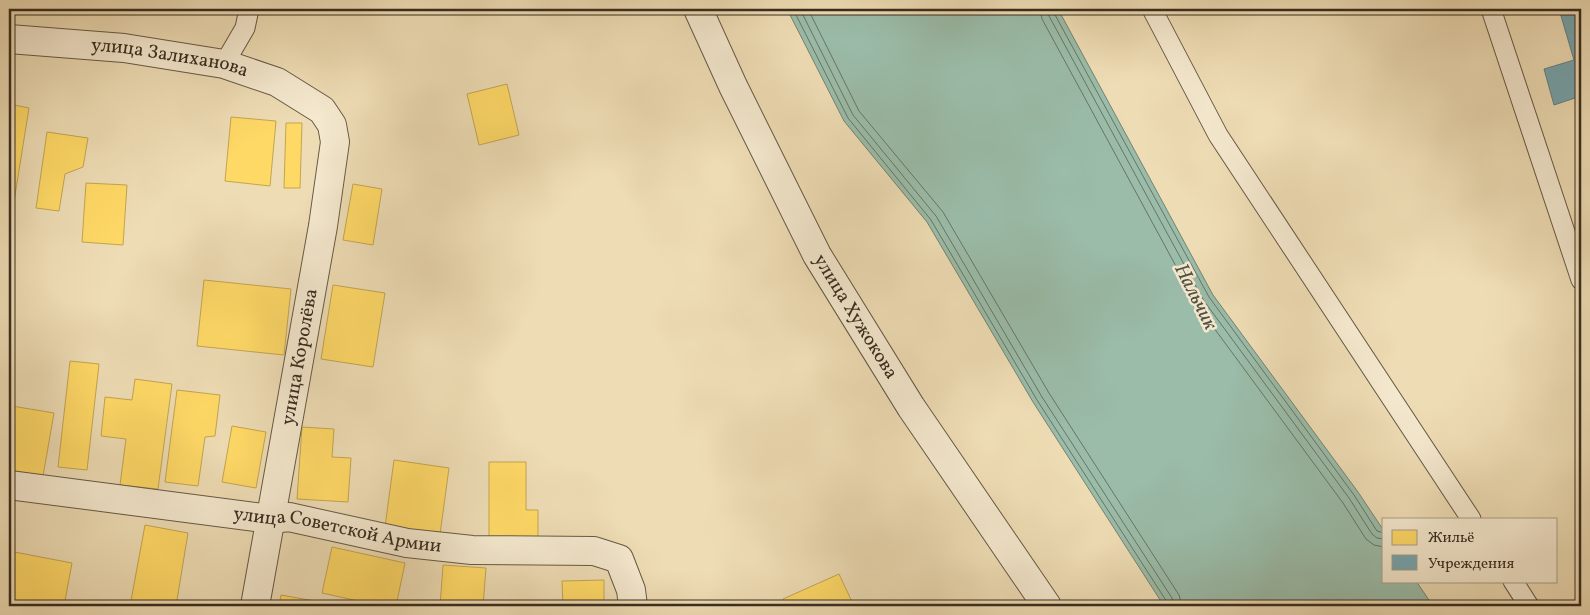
<svg xmlns="http://www.w3.org/2000/svg" width="1590" height="615" font-family="Vollkorn,serif">
	<style>
		.water { fill: #9abca9; stroke: #738372 }
		.homes { fill: #ffd966; stroke: #c3a551 }
		.public { fill: #76a5af; stroke: #638184 }
		.lines { fill: none; stroke-linecap: round; stroke-linejoin: round }
		.shore { stroke: #697464; stroke-width: 1 }
		.service-casing { stroke: #665945; stroke-width: 21 }
		.minor-casing { stroke: #665945; stroke-width: 30 }
		.service { stroke: #f4e8ce; stroke-width: 19 }
		.minor { stroke: #f4e8ce; stroke-width: 28 }
		.labels { text-anchor: middle; dominant-baseline: central; stroke-width: 5; stroke-linejoin: round; paint-order: stroke }
		.street-label { font-size: 19px; fill: #382d20; stroke: #f4e8ce }
		.water-label { font-size: 20px; font-style: italic; fill: #505142; stroke: #f4e8ce }
	</style>
	<rect width="100%" height="100%" fill="#eedcb4"/>
	<filter id="stains"><feTurbulence type="fractalNoise" baseFrequency=".004" numOctaves="4"/><feColorMatrix values="0 0 0 0 .2 0 0 0 0 .09 0 0 0 0 .02 0 0 0 .5 -.17"/></filter>
	<radialGradient id="worn" r=".72"><stop offset=".6" stop-color="#630" stop-opacity="0"/><stop offset="1" stop-color="#630" stop-opacity=".3"/></radialGradient>
	<path class="water" d="M787 9H1058L1213 295 1358 492 1384 531V581H1416L1433 606H1164L1033 402 927 222 844 121Z"/>
	<path class="homes" d="M507 84 519 135 479 145 467 94Z
		M9 104 29 108 12 214 9 213Z
		M231 117 276 121 270 186 225 181Z
		M286 123H302L300 188H284Z
		M47 132 88 138 83 167 65 174 59 211 36 208Z
		M86 183 127 185 123 245 82 242Z
		M353 184 382 189 373 245 343 240Z
		M204 280 291 289 284 355 197 346Z
		M333 285 385 293 373 367 321 359Z
		M70 361 99 364 87 470 58 467Z
		M135 379 172 384 158 489 120 485 126 439 101 436 105 397 132 400Z
		M177 390 220 395 215 436 205 437 198 486 165 482Z
		M12 406 54 413 43 476 9 470V426Z
		M232 426 266 432 256 488 222 482Z
		M302 427 334 429 332 457 351 458 348 502 297 499Z
		M394 460 449 468 440 534 385 527Z
		M489 462H526V510H538V538H489Z
		M145 525 188 533 176 606H130Z
		M332 547 405 563 396 606H381L322 593Z
		M9 551 72 563 64 606H9Z
		M443 565 486 568 483 606H440Z
		M839 574 854 606H786L783 599Z
		M604 580V606H563L562 581Z
		M281 595 326 603V606H279Z"/>
	<path class="public" d="M1559 9H1581V96L1554 105 1544 69 1574 60Z"/>
	<g class="lines">
		<path class="shore" d="M793 9 848 118 931 220 1037 400 1167 602 1168 606
			M800 9 853 115 936 216 1042 397 1172 598 1174 606
			M808 9 859 111 943 212 1049 393 1179 595 1182 606
			M1040 9 1042 19 1197 305 1343 503 1366 539 1374 545 1384 547
			M1047 9 1049 16 1204 301 1349 498 1372 534 1377 538 1384 539
			M1054 9V13L1209 297 1354 495 1377 531 1384 533"/>
		<g class="service-casing">
			<path id="service" d="M1152 9 1218 135 1471 519
				M1491 9 1581 280
				M224 64 245 28 249 9
				M1513 581 1529 606"/>
		</g>
		<g class="minor-casing">
			<g id="minor">
				<path id="s1" d="M698 9 733 86 817 255 911 407 1047 606"/>
				<path id="s2" d="M9 39 124 48 224 64 277 82 322 110 332 125 335 142 323 226 255 606"/>
				<path id="s3" d="M9 485 271 519 289 517 407 543 472 550 594 551 619 559 631 590 633 606"/>
			</g>
		</g>
		<use href="#service" class="service"/>
		<use href="#minor" class="minor"/>
	</g>
	<g class="labels">
		<g class="street-label">
			<text stroke="none"><textPath href="#s2" startOffset="162">улица Залиханова</textPath></text>
			<text stroke="none"><textPath href="#s1" startOffset="346">улица Хужокова</textPath></text>
			<text transform="translate(300 357) rotate(-80)">улица Королёва</text>
			<text stroke="none"><textPath href="#s3" startOffset="332">улица Советской Армии</textPath></text>
		</g>
		<g class="water-label">
			<text transform="translate(1195 297) rotate(63)">Нальчик</text>
		</g>
	</g>
	<rect width="1590" height="615" fill="none" stroke="#eedcb4" stroke-width="30"/>
	<rect x="10" y="10" width="1570" height="595" fill="none" stroke="#382d20" stroke-width="2.5"/>
	<rect x="15" y="15" width="1560" height="585" fill="none" stroke="#382d20"/>
	<rect x="1382" y="518" width="175" height="65" fill="#f4e8ce" stroke="#a99d88"/>
	<rect x="1392" y="530" width="25" height="15" fill="#ffd966" stroke="#a99d88"/>
	<text x="1428" y="542" font-size="15" fill="#382d20">Жильё</text>
	<rect x="1392" y="555" width="25" height="15" fill="#76a5af" stroke="#a99d88"/>
	<text x="1428" y="568" font-size="15" fill="#382d20">Учреждения</text>
	<rect width="100%" height="100%" filter="url(#stains)"/>
	<rect width="100%" height="100%" fill="url(#worn)"/>
</svg>
